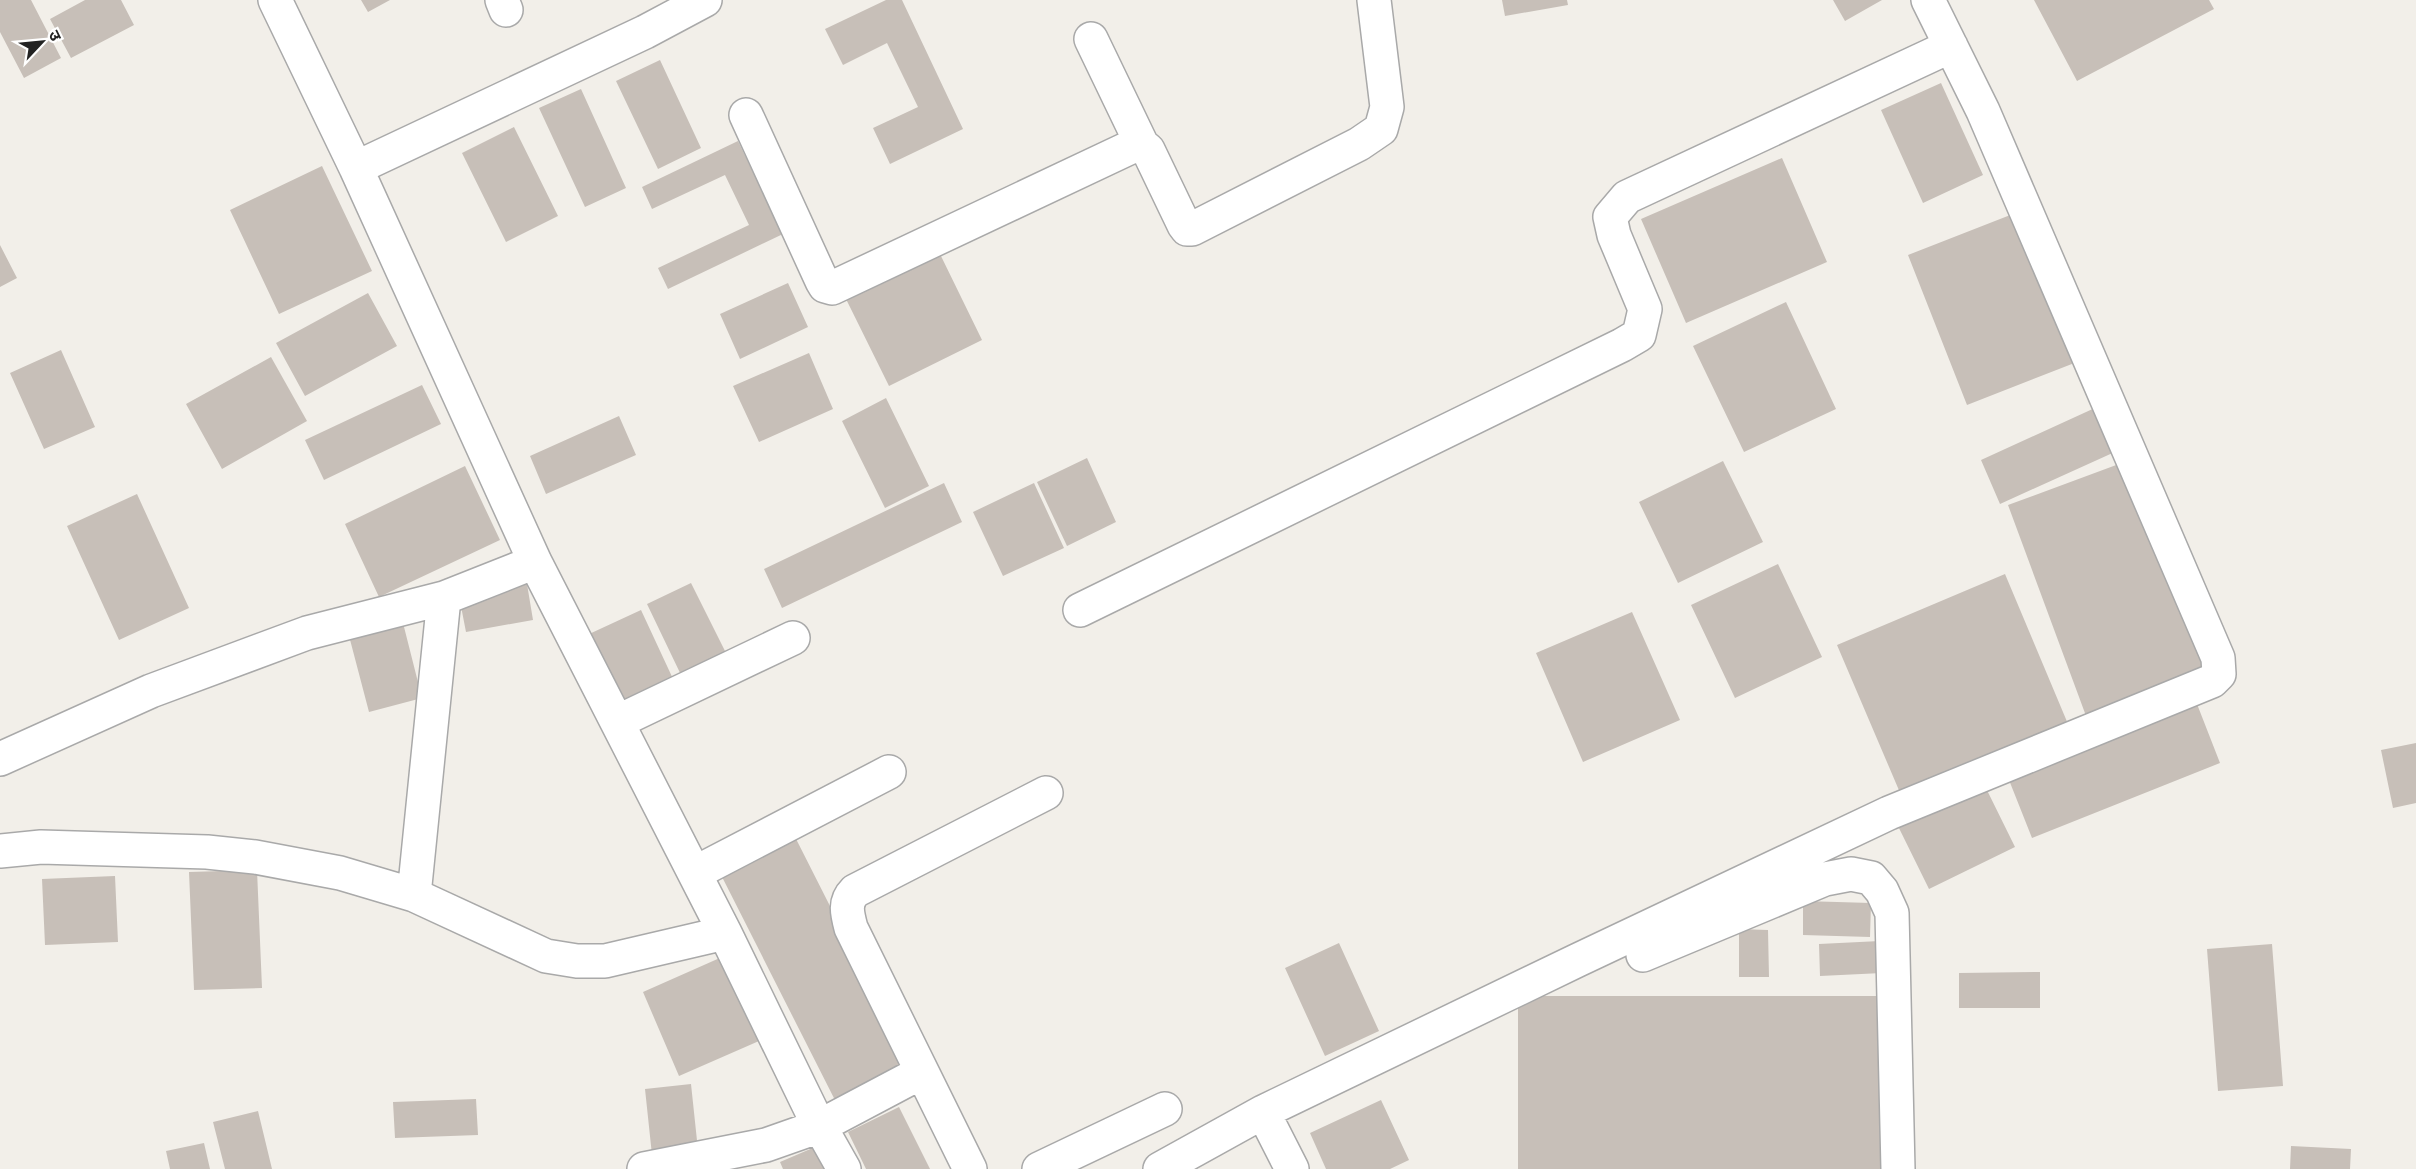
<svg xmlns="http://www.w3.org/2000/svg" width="2416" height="1169" font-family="Quicksand,'Noto Sans Devanagari',sans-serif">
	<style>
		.building { fill: #c7bfb8 }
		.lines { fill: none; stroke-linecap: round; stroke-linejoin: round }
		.minor-casing { stroke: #a9a9a9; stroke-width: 36 }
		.minor { stroke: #fff; stroke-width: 33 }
	</style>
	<rect width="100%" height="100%" fill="#f2efe9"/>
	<path class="building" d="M0 0H31L61 58 24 78 0 32Z
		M85 0H121L134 25 71 58 50 19Z
		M361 0H390L368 12Z
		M886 0H902L963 129 890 164 873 128 918 107 887 43 843 65 825 29Z
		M1502 0H1567L1568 5 1505 16Z
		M1833 0H1882L1845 21Z
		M2034 0H2209L2214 9 2077 81Z
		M660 60 701 148 658 169 616 81Z
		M1941 83 1983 175 1923 203 1881 110Z
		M581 89 626 188 585 207 539 108Z
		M514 127 558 216 506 242 462 153Z
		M738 141 783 234 668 289 658 268 749 225 725 175 652 209 642 187Z
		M1782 158 1827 262 1686 323 1641 219Z
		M322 166 372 271 279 314 230 210Z
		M2018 212 2077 362 1967 405 1908 255Z
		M0 245 17 278 0 287Z
		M940 254 982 340 889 386 846 299Z
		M788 283 808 327 740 359 720 314Z
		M368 293 397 346 305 396 276 343Z
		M1786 302 1836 409 1744 452 1693 346Z
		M61 350 95 427 44 449 10 373Z
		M809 353 833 409 759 442 733 386Z
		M271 357 307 421 222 469 186 404Z
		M422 385 441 424 324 480 305 440Z
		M886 398 929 486 885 508 842 421Z
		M2097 407 2117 451 2000 504 1981 460Z
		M619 416 636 455 546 494 530 456Z
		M1087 458 1116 522 1067 546 1037 482Z
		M1723 461 1763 542 1678 583 1639 502Z
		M2127 461 2208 680 2089 724 2008 505Z
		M465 466 500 540 379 597 345 524Z
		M944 483 962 522 782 608 764 569Z
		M1034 483 1064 548 1003 576 973 512Z
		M137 494 189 608 119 640 67 526Z
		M1778 564 1822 657 1735 698 1691 605Z
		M2005 574 2068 724 1901 795 1837 645Z
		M691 583 727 655 682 677 647 604Z
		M527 584 533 620 466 632 459 596Z
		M641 610 674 681 621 706 587 635Z
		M1632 612 1680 720 1583 762 1536 653Z
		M402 619 422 698 369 712 348 632Z
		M2197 704 2220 763 2032 838 2009 780Z
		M2416 743V803L2393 808 2381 750Z
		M1981 778 2015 847 1929 889 1895 820Z
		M791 829 914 1072 840 1110 717 867Z
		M257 870 262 988 194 990 189 872Z
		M115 876 118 942 45 945 42 879Z
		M1803 901 1871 903 1870 937 1803 935Z
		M1739 929 1768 930 1769 977H1739Z
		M1880 941 1882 973 1820 976 1819 944Z
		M1339 943 1379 1031 1325 1056 1285 968Z
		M2272 944 2283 1086 2218 1091 2207 949Z
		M722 957 759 1041 679 1076 643 992Z
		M2040 972V1008H1959V973Z
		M1518 996H1883L1884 1169H1518Z
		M691 1084 698 1150 652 1155 645 1089Z
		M476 1099 478 1135 395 1138 393 1102Z
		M1381 1100 1409 1160 1390 1169H1326L1310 1133Z
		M899 1107 930 1169H866L848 1132Z
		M258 1111 272 1169H225L213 1122Z
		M204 1143 210 1169H170L166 1151Z
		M2291 1146 2351 1149 2350 1169H2290Z
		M815 1147 825 1169H783L780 1162Z"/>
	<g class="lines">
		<g class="minor-casing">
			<path id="minor" d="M275 0 356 168 535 562 725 933 813 1114 844 1169
				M502 0 506 10
				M1091 39 1142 145
				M746 115 822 281 825 286 832 288 1131 147 1142 145 1148 150 1184 225 1187 229H1192L1359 144 1381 129 1387 107 1374 0
				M356 168 645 32 705 0
				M1080 610 1622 345 1639 335 1645 309 1614 235 1610 217 1627 197 1951 46
				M617 722 793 638
				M0 759 151 691 307 633 444 598 535 562
				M0 851 41 847 207 852 255 857 340 873 414 895 546 956 577 961H605L725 933
				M695 873 889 772
				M414 895 444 598
				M1643 955 1825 879 1851 874 1871 878 1882 891 1892 913 1898 1169
				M1263 1112 1292 1169
				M644 1169 766 1145 820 1126 922 1072
				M970 1169 851 928C847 913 844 902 855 891L1046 793
				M1039 1169 1165 1109
				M1160 1169 1263 1112 1578 960 1889 813 2212 681 2219 674 2218 658 1983 111 1928 0"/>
		</g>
		<use href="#minor" class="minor"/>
	</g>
	<g transform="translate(42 42) rotate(64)" stroke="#ffffff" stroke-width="4.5" paint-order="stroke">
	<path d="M0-4.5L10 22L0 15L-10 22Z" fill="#222222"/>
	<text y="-9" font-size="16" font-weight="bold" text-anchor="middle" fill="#222222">उ</text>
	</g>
</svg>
